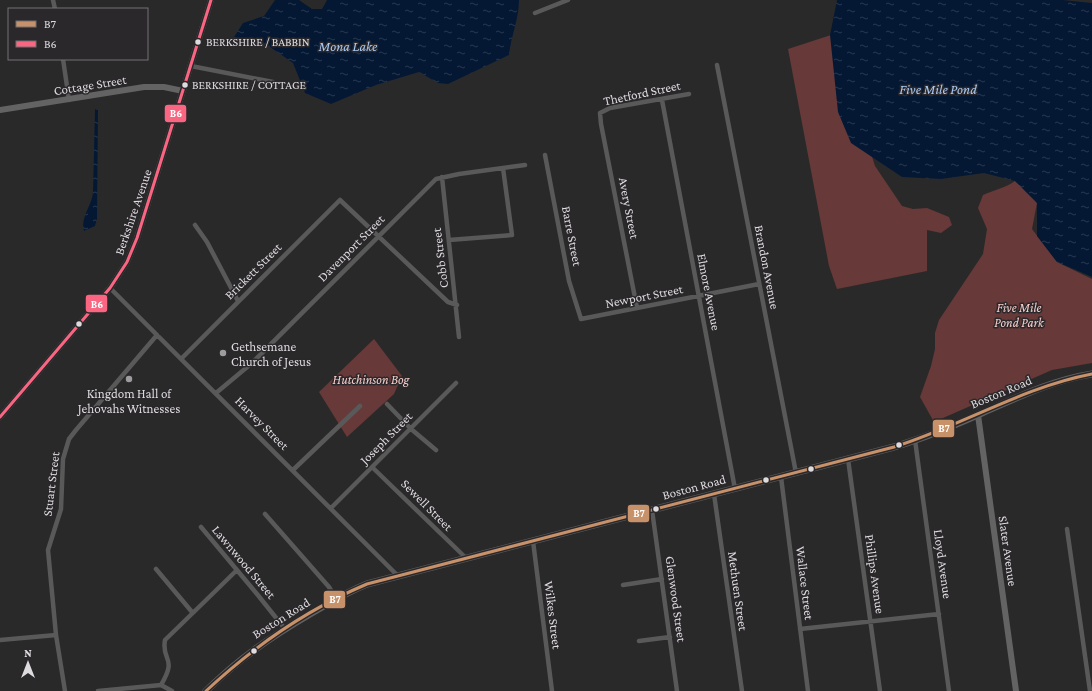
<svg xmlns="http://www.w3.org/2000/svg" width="1092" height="691" font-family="'Crimson Pro',serif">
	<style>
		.green { fill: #673938 }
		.water { fill: url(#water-ripples) }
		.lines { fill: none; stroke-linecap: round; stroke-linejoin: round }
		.street { stroke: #595959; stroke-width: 4.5 }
		.secondary { stroke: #646363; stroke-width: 6 }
		.primary { stroke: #616161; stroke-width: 7 }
		.bus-1-casing { stroke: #2a282b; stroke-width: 6 }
		.bus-2-casing { stroke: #2a282b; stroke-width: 6 }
		.bus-1 { stroke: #c7916a; stroke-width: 3 }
		.bus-2 { stroke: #fa6682; stroke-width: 3 }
		.bus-dot { fill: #dddbdd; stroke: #2a282b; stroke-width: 1.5 }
		.poi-dot { fill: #9e9d9e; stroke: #2a282b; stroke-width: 1.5 }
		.labels { text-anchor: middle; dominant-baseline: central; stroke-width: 3; stroke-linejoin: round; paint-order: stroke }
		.bus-label { font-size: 12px; fill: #dddbdd; stroke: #2a282b; text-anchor: start }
		.street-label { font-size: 13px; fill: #dddbdd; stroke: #2a282b }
		.park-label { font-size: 13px; font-style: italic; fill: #f7cecb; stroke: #2a282b }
		.poi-label { font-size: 13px; fill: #dddbdd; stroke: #2a282b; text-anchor: start }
		.water-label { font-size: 14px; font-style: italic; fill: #aacaf5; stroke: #2a282b }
		.line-badge { stroke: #2a282b; stroke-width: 1.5 }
		.badge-label { font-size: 11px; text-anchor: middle; font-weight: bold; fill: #fff }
	</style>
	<defs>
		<pattern id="water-ripples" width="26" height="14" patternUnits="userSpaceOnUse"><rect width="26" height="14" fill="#041834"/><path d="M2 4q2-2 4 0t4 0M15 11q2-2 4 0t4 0" fill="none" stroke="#283951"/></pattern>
	</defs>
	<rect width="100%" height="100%" fill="#2a292a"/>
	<path class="green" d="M871 22 866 138 875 166 902 206 913 209 927 208 949 217 952 225 941 233 927 230V271L837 289 829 266 788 49Z
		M1015 181 1026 188 1037 203 1032 229 1057 262 1092 279V363L1052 370 934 422 920 397 931 366 935 349V333L939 320 983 254 987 229 978 208 983 195C994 190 1005 188 1015 181Z
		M374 339 402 376 394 394 347 437 319 392Z"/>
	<path class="water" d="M275 0H299L312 9H322L327 0H519C519 19 511 36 509 55L448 84 438 83 419 72 376 85 331 104 305 93 293 63 263 42 234 37 243 23 264 16Z
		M837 0H1063L1092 3V277L1057 262 1037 236V203L1015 181 984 173 941 179 902 177 851 143 838 112 830 35Z
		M95 109 98 110 97 219 95 226 84 231C80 217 92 206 93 192Z"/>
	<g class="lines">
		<path class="street" d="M53 0 55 9
			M535 13 568 0
			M63 59 69 100
			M717 65 796 473
			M191 66 273 82
			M662 100 735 489
			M545 155 569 281 581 319 759 284
			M442 177 459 337
			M195 225 207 242 238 301
			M449 240 512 235 503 168
			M110 288 397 575
			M637 308 601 124 600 113 610 108 689 94
			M182 358 340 200 448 302 457 305
			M216 393 252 363 436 179 459 174 525 165
			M387 404 411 429 436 450
			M915 440 949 691
			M848 459 880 691
			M372 467 466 558
			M293 470 360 406
			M781 477 808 691
			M714 494 742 691
			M331 508 456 383
			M652 510 677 691
			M265 514 329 587 336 599
			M201 527 257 594 285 629
			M1067 529 1090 691
			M533 541 552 691
			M156 569 192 612
			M623 585 662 579
			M800 629 939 614
			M0 640 56 635
			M639 641 670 637
			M65 691 56 635 48 550 61 509 63 459 69 439 76 430 157 335
			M98 691 161 685
			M172 691 161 685C178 657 161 661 165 640L237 570"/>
		<path class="secondary" d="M0 110 144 87H164L183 91
			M978 415 1016 691
			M0 417 110 288 127 262 137 238 211 0"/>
		<path class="primary" d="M206 691C240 658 269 638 310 614 329 603 347 592 367 584L894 447C924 438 953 426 982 413 1018 397 1053 380 1092 374"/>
		<g class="bus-1-casing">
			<path id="bus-1" d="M206 691C253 647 308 609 367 584L894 447C961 426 1023 387 1092 374"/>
		</g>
		<g class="bus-2-casing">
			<path id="bus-2" d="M0 417 110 288 127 262 137 238 211 0"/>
		</g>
		<use href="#bus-1" class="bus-1"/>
		<use href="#bus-2" class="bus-2"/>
	</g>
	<g class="bus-dot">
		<circle cx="198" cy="42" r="3.5"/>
		<circle cx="185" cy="85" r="3.5"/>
		<circle cx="79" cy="324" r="3.5"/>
		<circle cx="899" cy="445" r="3.5"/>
		<circle cx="811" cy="469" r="3.5"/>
		<circle cx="766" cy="480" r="3.5"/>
		<circle cx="656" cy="509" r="3.5"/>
		<circle cx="254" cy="651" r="3.5"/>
	</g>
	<g class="poi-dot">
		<circle cx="223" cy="353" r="4"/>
		<circle cx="129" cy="379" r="4"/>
	</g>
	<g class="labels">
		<g class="bus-label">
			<text x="206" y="42">BERKSHIRE / BABBIN</text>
			<text x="192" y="85">BERKSHIRE / COTTAGE</text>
		</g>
		<g class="street-label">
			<text transform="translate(90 85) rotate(-9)">Cottage Street</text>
			<text transform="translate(642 93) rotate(-12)">Thetford Street</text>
			<text transform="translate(629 208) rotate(79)">Avery Street</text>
			<text transform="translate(133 212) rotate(-71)">Berkshire Avenue</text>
			<text transform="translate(572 236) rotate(79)">Barre Street</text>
			<text transform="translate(351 248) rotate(-45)">Davenport Street</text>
			<text transform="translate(440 258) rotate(-97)">Cobb Street</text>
			<text transform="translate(767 267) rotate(79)">Brandon Avenue</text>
			<text transform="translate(253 271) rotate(-45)">Brickett Street</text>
			<text transform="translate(709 292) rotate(79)">Elmore Avenue</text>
			<text transform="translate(644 296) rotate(-11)">Newport Street</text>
			<text transform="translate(1001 392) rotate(-23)">Boston Road</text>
			<text transform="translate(262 423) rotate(45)">Harvey Street</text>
			<text transform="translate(386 438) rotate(-45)">Joseph Street</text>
			<text transform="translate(51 484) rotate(-83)">Stuart Street</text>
			<text transform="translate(694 487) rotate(-15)">Boston Road</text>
			<text transform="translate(427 505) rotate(45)">Sewell Street</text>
			<text transform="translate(1008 551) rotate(82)">Slater Avenue</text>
			<text transform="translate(244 562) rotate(50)">Lawnwood Street</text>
			<text transform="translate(943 564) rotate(82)">Lloyd Avenue</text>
			<text transform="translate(875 574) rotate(82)">Phillips Avenue</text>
			<text transform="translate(805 583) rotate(83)">Wallace Street</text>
			<text transform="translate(738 591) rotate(82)">Methuen Street</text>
			<text transform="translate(676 599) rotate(82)">Glenwood Street</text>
			<text transform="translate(553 615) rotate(83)">Wilkes Street</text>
			<text transform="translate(281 618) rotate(-32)">Boston Road</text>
		</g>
		<g class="park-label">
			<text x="1019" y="307">Five Mile<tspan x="1019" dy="15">Pond Park</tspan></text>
			<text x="371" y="379">Hutchinson Bog</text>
		</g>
		<g class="poi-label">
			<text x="231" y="346">Gethsemane<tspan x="231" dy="15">Church of Jesus</tspan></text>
			<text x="129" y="393" text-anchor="middle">Kingdom Hall of<tspan x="129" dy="15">Jehovahs Witnesses</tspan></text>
		</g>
		<g class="water-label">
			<text x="348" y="46">Mona Lake</text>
			<text x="938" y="89">Five Mile Pond</text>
		</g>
	</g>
	<g class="line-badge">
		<rect x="164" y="104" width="23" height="19" rx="4" fill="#fa6682"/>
		<rect x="85" y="294" width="23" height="19" rx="4" fill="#fa6682"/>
		<rect x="932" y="419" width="23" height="19" rx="4" fill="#c7916a"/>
		<rect x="627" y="504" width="23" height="19" rx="4" fill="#c7916a"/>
		<rect x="323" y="590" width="23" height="19" rx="4" fill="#c7916a"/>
	</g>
	<g class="badge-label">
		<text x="176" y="117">B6</text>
		<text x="97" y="308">B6</text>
		<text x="944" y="432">B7</text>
		<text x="639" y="517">B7</text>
		<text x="335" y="603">B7</text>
	</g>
	<rect x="8" y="8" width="140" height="52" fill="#2a282b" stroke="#727072"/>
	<rect x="16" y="21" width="20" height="6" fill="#c7916a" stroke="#727072"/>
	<text x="44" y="28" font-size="12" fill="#dddbdd">B7</text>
	<rect x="16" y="41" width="20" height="6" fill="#fa6682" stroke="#727072"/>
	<text x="44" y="48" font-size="12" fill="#dddbdd">B6</text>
	<g transform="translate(28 663)" stroke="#2a282b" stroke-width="3" paint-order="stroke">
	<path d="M0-3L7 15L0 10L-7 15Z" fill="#dddbdd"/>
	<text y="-6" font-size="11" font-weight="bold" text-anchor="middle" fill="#dddbdd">N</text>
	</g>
</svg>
